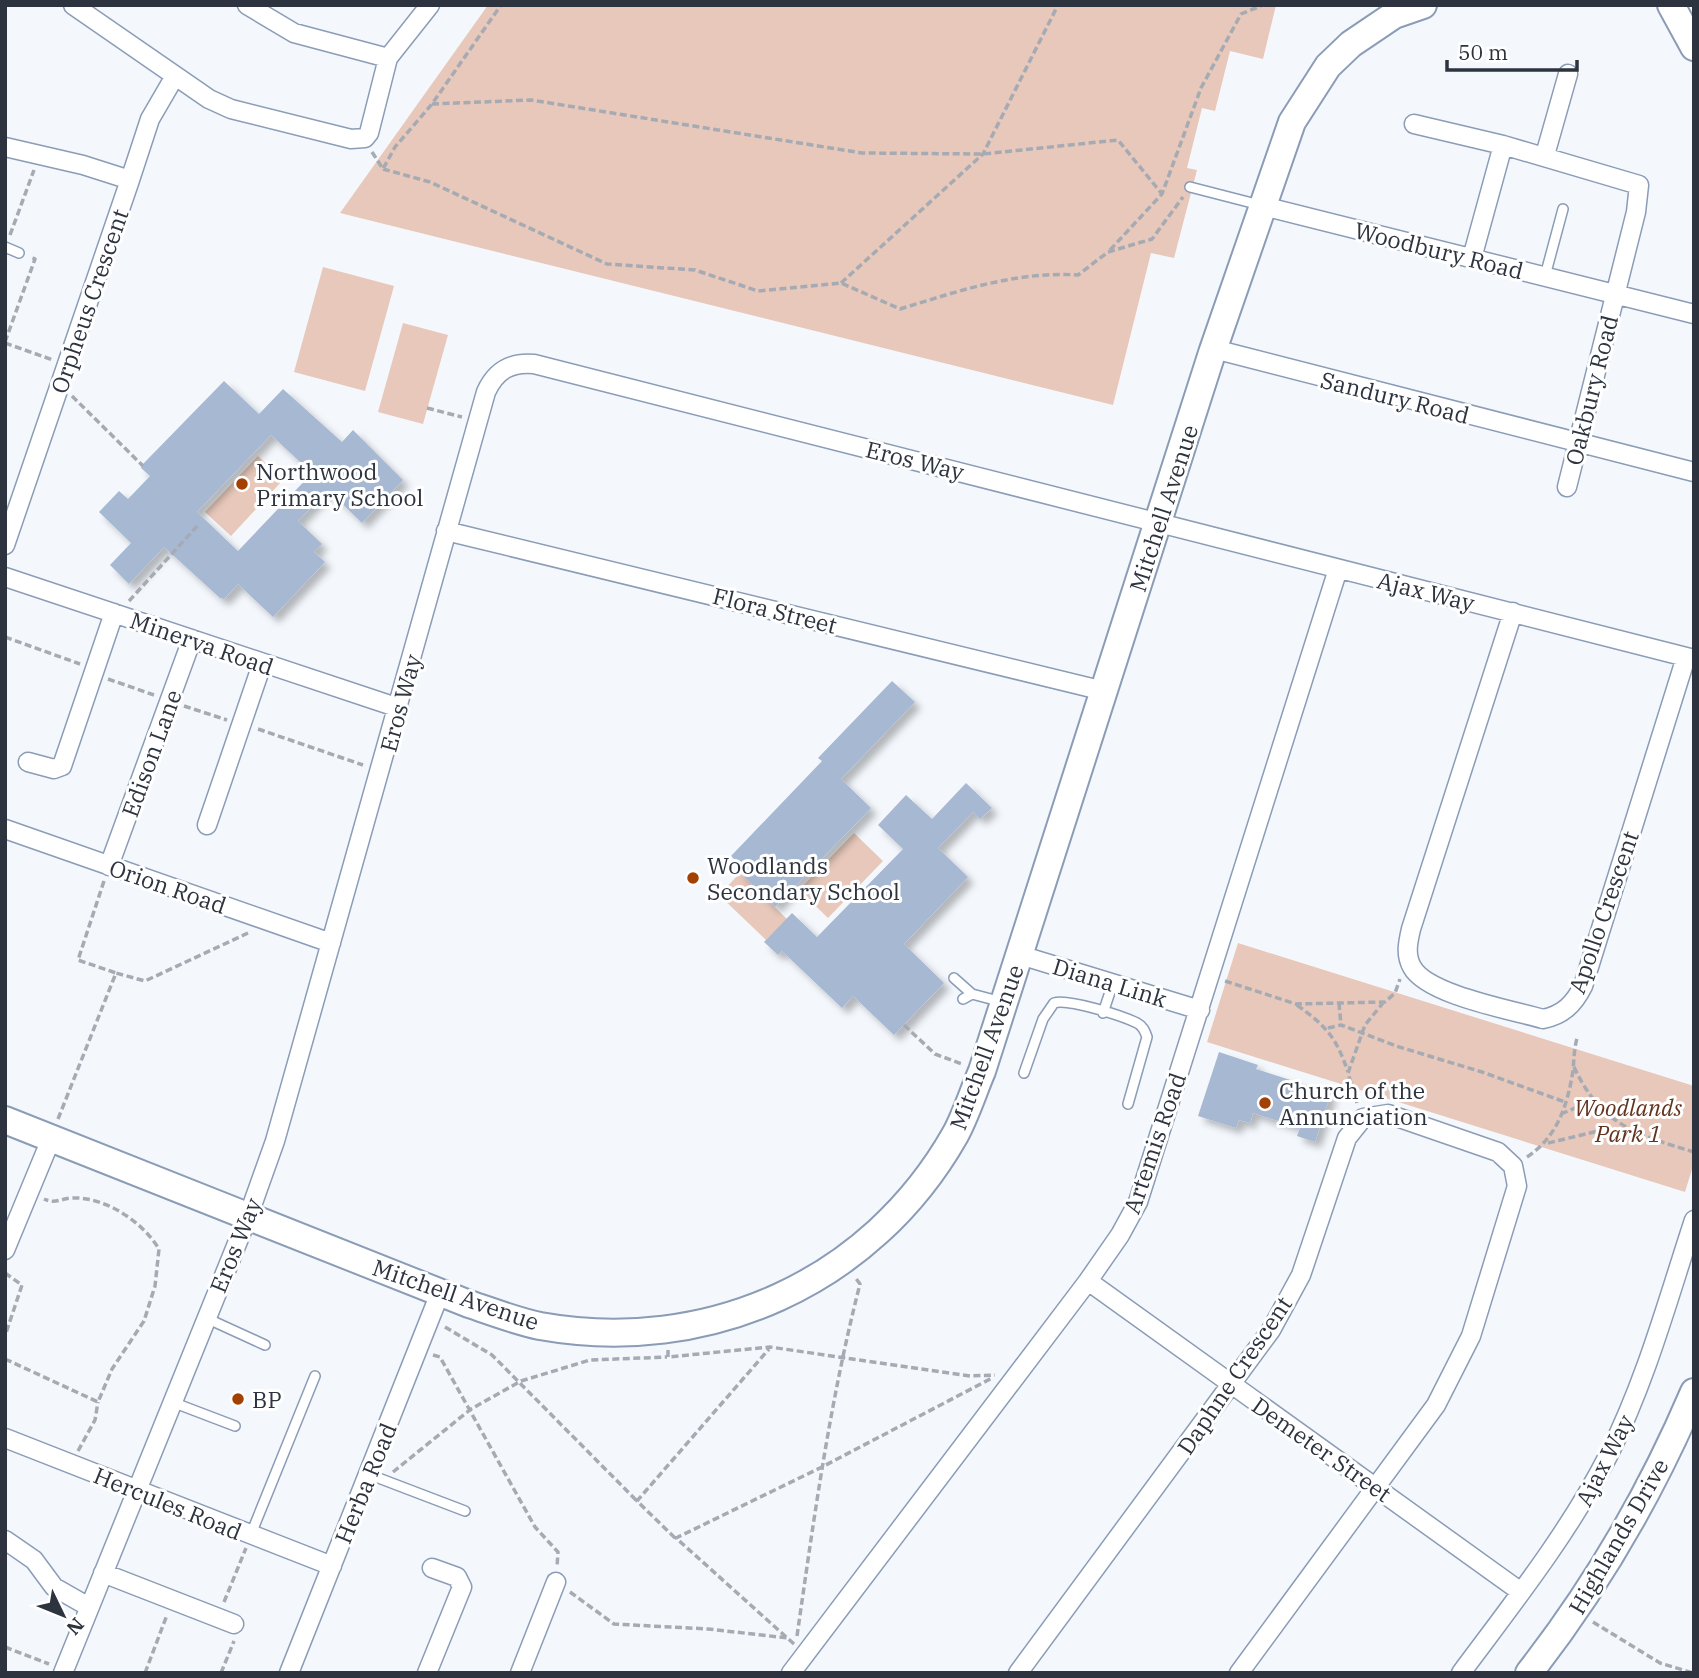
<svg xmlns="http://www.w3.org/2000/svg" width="1699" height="1678" font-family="'IBM Plex Serif',serif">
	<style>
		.green { fill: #e7c8ba }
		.building { fill: #a7b8d3; fill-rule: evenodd; filter: url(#shadow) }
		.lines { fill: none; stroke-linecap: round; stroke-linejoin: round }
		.lane-casing { stroke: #8b9cb6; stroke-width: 12 }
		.street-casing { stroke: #8b9cb6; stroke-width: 21 }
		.secondary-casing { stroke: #8b9cb6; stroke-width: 30 }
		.path { stroke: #a6abb3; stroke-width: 3.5; stroke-dasharray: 7 3.5; stroke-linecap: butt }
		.lane { stroke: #fff; stroke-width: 9 }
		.street { stroke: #fff; stroke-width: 18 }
		.secondary { stroke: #fff; stroke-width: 26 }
		.poi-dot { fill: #a34102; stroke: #fff; stroke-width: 2.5 }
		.labels { text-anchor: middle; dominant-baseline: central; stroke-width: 6; stroke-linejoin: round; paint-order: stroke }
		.street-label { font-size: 23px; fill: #2d343f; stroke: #fff }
		.poi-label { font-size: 23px; fill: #2d343f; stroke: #fff; text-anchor: start }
		.park-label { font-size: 23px; font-style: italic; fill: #62331e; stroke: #fff }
	</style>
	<defs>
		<filter id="shadow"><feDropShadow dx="6" dy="6" stdDeviation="3.5" flood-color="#0004"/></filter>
	</defs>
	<rect width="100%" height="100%" fill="#f4f8fd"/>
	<path class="green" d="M488 5H1276L1263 59 1230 51 1215 111 1202 108 1187 168 1197 170 1174 258 1151 253 1113 405 340 213Z
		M323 267 394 286 365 391 294 372Z
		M403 323 448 335 423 424 378 412Z
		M258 456 283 480 231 536 205 512Z
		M854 833 883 861 828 918 799 890Z
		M740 873 787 919 766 940 719 895Z
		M1238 943 1694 1086V1163L1685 1192 1207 1042Z"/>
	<path class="building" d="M224 381 259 414 283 389 342 442 353 430 403 480 362 523 328 490 298 521 322 544 314 552 325 562 273 617 238 584 224 599 220 598 164 547 129 584 110 565 131 543 99 512 119 491 128 499 150 476 141 468 143 464ZM271 435 312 473 238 551 197 512Z
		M892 681 915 702 841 779 871 808 775 907 739 872 743 868 731 856 822 761 818 758Z
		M966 783 992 808 980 819 973 812 938 848 968 877 904 944 944 983 894 1035 853 996 842 1008 782 951 778 955 764 942 792 913 817 937 903 849 878 825 906 795 932 819Z
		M1219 1052 1258 1065 1256 1069 1331 1093 1315 1142 1297 1136 1300 1128 1253 1113 1250 1123 1239 1120 1236 1128 1198 1116Z"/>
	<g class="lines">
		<g class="lane-casing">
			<path id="lane" d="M1190 187 1260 205
				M5 247 19 253
				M1545 276 1563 209
				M954 978 972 994
				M963 999 972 994 1002 1002
				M1103 1013 1113 983
				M1024 1073 1043 1019 1054 1003C1067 998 1123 1016 1137 1023 1143 1026 1145 1031 1147 1037L1128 1104
				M206 1318 265 1345
				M172 1402 235 1426
				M368 1474 465 1511
				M251 1534 315 1376"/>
		</g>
		<g class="street-casing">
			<path id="street" d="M73 5 209 99 231 109 351 139 365 138 369 133 388 58 430 5
				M247 5 294 33 388 58
				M1414 124 1503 145
				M5 147 83 165 130 180 5 545
				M1545 155 1568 74
				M130 180 150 119 175 76
				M1263 206 1694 314
				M1472 258 1503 145 1639 185 1636 212 1567 487
				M1214 349 1694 472
				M446 531 1104 691
				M5 577 399 708
				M1513 612 1411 929C1408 942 1405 955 1412 967 1427 995 1512 1010 1543 1019 1563 1015 1574 1004 1583 986L1686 657
				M28 762 54 769 62 766 114 613
				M207 825 262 664
				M5 829 331 943
				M109 866 192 639
				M1020 955 1200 1010
				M5 1250 51 1139
				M1088 1281 1521 1592
				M5 1438 332 1566
				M5 1540 34 1560 54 1587 89 1607
				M103 1573 234 1624
				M63 1673 249 1214 275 1141 486 392C496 370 511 362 534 364L1694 659
				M289 1673 440 1293
				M427 1673 462 1587 457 1577 432 1568
				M520 1673 556 1582
				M791 1673 1088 1281 1120 1235 1138 1202 1338 569
				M1018 1673 1271 1330 1301 1275 1347 1138 1363 1118 1388 1114 1498 1152 1513 1166 1517 1186 1471 1336 1436 1405 1239 1673
				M1461 1673C1513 1603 1568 1534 1608 1456 1646 1381 1668 1299 1694 1220"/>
		</g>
		<g class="secondary-casing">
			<path id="secondary" d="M1671 5 1694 47
				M5 1120 469 1304C493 1312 516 1321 540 1326 707 1356 871 1283 955 1135 966 1115 973 1092 982 1071L1212 353 1292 122 1328 66 1351 44 1394 15 1423 5
				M1529 1673C1597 1586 1651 1493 1694 1392"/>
		</g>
		<path class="path" d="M432 104 531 100 862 153 983 154 1118 140 1162 194
			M372 152 383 169 395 147 432 104 501 5
			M383 169 430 182 607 264 695 270 758 291 841 283 900 309C959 291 1016 271 1078 275L1108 252 1152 239 1183 197
			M10 235 34 170
			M1110 250 1162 194 1201 88 1241 14 1263 5
			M841 283 983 154 1058 5
			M5 342 35 259 31 257
			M5 343 53 360
			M72 396 143 466
			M427 408 462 417
			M129 601 199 524
			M5 637 80 664
			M108 679 154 695
			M184 706 227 720
			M258 729 363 765
			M104 881 78 960 116 973
			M1225 981 1296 1004 1385 1002 1395 993 1400 979
			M1339 1003 1341 1025
			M1297 1005C1327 1027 1336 1037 1348 1072
			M904 1025 935 1054 962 1064
			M1328 1028 1341 1025 1396 1046 1482 1072 1565 1102
			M1574 1067C1601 1125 1637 1135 1694 1152
			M1357 1103 1348 1073 1365 1025 1383 1003
			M1561 1114 1575 1108H1602
			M58 1119 116 973 145 981 248 933
			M1548 1143 1594 1132 1630 1133
			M1527 1157C1557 1137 1567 1107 1573 1071 1574 1059 1574 1050 1577 1038
			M5 1273 22 1285 5 1336
			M445 1327 492 1355 637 1501
			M668 1350V1357L770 1347 970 1376 995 1375
			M433 1355 440 1357 535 1527 558 1552 557 1567
			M5 1359 98 1402 112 1369 144 1321 155 1286 159 1249C142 1221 104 1196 71 1198 60 1199 55 1204 44 1199
			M78 1451 95 1420 98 1402
			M393 1472 471 1409 521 1381 590 1360 667 1357
			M675 1538 637 1501 769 1349
			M570 1592 614 1624 708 1629 788 1638
			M224 1602 246 1548
			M1593 1622 1660 1663 1693 1673
			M797 1636C814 1518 830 1400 860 1284L855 1277
			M794 1644 676 1538 822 1467 992 1378
			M5 1647 49 1664
			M145 1673 167 1615
			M221 1673 234 1641"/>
		<use href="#lane" class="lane"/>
		<use href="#street" class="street"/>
		<use href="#secondary" class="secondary"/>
	</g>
	<g class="poi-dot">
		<circle cx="242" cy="484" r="7"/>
		<circle cx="693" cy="878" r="7"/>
		<circle cx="1265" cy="1103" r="7"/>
		<circle cx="238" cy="1399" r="7"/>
	</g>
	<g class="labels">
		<g class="street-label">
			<text transform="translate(1439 250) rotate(14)">Woodbury Road</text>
			<text transform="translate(89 301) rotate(-71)">Orpheus Crescent</text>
			<text transform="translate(1591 390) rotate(-76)">Oakbury Road</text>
			<text transform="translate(1395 397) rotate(14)">Sandury Road</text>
			<text transform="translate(915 460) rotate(14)">Eros Way</text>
			<text transform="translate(1163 508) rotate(-72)">Mitchell Avenue</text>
			<text transform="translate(1426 591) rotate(14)">Ajax Way</text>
			<text transform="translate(775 610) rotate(14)">Flora Street</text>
			<text transform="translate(202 643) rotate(19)">Minerva Road</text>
			<text transform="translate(400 703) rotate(-75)">Eros Way</text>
			<text transform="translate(151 753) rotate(-70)">Edison Lane</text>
			<text transform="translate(168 886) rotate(19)">Orion Road</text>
			<text transform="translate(1603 912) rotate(-71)">Apollo Crescent</text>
			<text transform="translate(1110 982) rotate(17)">Diana Link</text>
			<text transform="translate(986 1047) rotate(-70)">Mitchell Avenue</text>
			<text transform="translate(1154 1143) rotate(-71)">Artemis Road</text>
			<text transform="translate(235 1245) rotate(-68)">Eros Way</text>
			<text transform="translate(456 1294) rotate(19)">Mitchell Avenue</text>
			<text transform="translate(1234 1375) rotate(-56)">Daphne Crescent</text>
			<text transform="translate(1322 1449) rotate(35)">Demeter Street</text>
			<text transform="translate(1604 1460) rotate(-63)">Ajax Way</text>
			<text transform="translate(365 1483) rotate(-68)">Herba Road</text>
			<text transform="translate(168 1503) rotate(22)">Hercules Road</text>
			<text transform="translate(1618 1536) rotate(-60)">Highlands Drive</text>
		</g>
		<g class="poi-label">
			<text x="256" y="471">Northwood<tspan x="256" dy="26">Primary School</tspan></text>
			<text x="707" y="865">Woodlands<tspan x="707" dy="26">Secondary School</tspan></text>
			<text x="1279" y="1090">Church of the<tspan x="1279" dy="26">Annunciation</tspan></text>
			<text x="252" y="1399">BP</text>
		</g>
		<g class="park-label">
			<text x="1628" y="1107">Woodlands<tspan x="1628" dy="26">Park 1</tspan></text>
		</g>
	</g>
	<rect width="1699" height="1678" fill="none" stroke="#2d343f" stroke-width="14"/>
	<g transform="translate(63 1615) rotate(133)" stroke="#ffffff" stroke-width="5" paint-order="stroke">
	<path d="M0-5L12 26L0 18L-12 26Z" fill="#2d343f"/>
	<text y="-10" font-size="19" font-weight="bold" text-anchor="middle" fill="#2d343f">N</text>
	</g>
	<path d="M1447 60v10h130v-10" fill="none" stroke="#2d343f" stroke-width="3.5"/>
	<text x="1458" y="60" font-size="21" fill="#2d343f" stroke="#ffffff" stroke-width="5" paint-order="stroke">50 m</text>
</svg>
